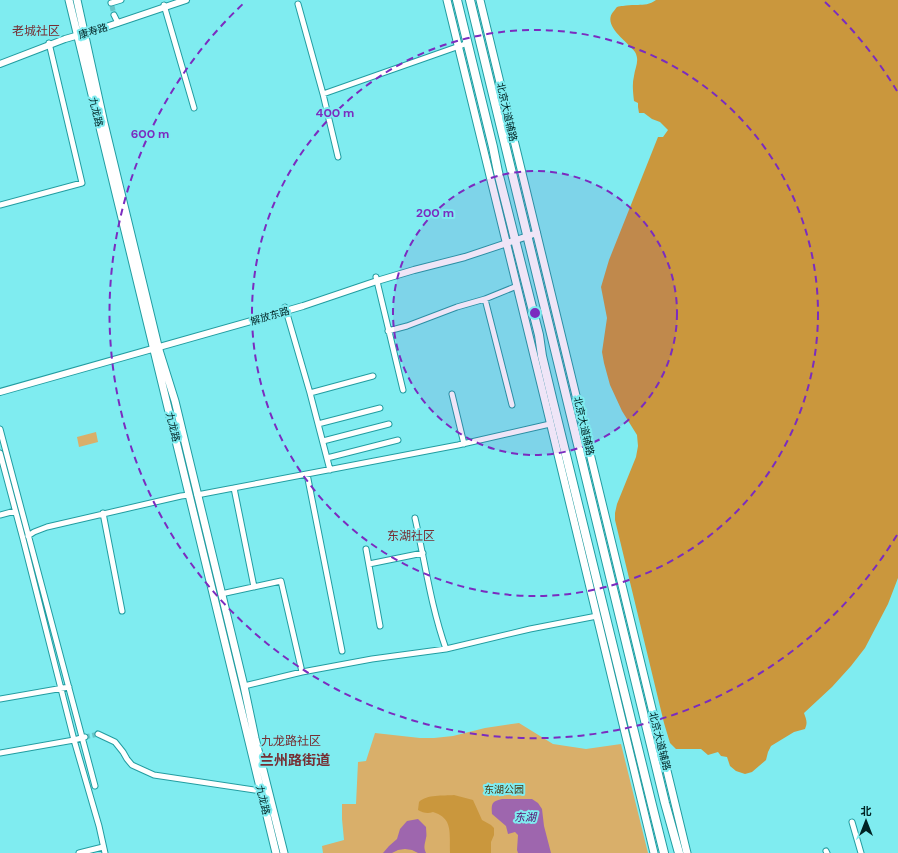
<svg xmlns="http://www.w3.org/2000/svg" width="898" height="853" font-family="'DM Sans','Noto Sans SC',sans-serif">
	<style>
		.green { fill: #d9af6a }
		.forest { fill: #ca973d }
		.water { fill: #9e66ae }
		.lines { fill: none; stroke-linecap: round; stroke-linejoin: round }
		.minor-tunnel { stroke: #66c4c7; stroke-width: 5; stroke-dasharray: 5 2.5; stroke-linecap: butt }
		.minor-casing { stroke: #229da1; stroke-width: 7 }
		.tertiary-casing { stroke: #229da1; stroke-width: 8 }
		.secondary-casing { stroke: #229da1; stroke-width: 9 }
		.primary-casing { stroke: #229da1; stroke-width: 10 }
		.minor { stroke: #fff; stroke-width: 5 }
		.tertiary { stroke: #fff; stroke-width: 6 }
		.secondary { stroke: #fff; stroke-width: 7 }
		.primary { stroke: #fff; stroke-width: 8 }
		.ring { fill: none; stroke: #7b2cbf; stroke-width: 2; stroke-dasharray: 7 5 }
		.labels { text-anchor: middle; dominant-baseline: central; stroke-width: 4; stroke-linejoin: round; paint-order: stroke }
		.street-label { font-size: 10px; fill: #002324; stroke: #7fecf0 }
		.park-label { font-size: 10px; fill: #4d3812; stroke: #7fecf0 }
		.water-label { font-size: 11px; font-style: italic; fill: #570c69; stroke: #7fecf0 }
		.quarter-label { font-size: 12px; fill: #762f34; stroke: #7fecf0 }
		.district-label { font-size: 14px; font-weight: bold; fill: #762f34; stroke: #7fecf0 }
		.centre { fill: #7b2cbf; stroke: #7fecf0; stroke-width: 2 }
		.ring-label { font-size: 12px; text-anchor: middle; font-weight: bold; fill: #7b2cbf; stroke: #7fecf0; stroke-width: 4; stroke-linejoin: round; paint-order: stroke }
	</style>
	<rect width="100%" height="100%" fill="#7fecf0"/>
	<path class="green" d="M96 432 98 442 79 447 77 437Z
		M519 723 553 744 586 749 621 744 648 853H323L322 846 344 840 342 819V804H356L358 762 366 761 375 733 420 738H434L453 736 485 728Z"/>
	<path class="forest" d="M656 0H898V578L888 604 865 648 851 666 832 687 804 713C806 719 808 722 805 729L794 732 771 746 768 752 766 760 752 772 745 774 736 771 730 766 727 757 721 756 718 752 708 755 701 749H676L670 743 664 723 615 520V513L617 504 636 457 638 446 637 435 622 411 610 385 604 363 602 352 607 318 601 287 609 260 658 137H663L668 130 660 122 652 119 644 113H639L638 107V103L634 101C633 92 632 84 634 76 635 67 640 61 635 52 628 42 602 26 613 12 614 11 616 8 617 7 619 6 621 6 623 6 636 3 645 8 656 0Z
		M454 795 473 800 482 820 491 825 494 828V835L491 842V853H450C449 835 454 818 433 812 428 814 423 813 418 810L419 802C427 794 443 796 454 795Z"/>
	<path class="water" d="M502 799H532L538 803 542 809 544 826 551 853H518L517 850 518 835 515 832 508 834 506 826 492 814C491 804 492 801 502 799Z
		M418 819 426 827C426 831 427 835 426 838 425 844 423 847 426 853H418L412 850 405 849 398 850 392 853H383L389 846 397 839 400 829 407 821Z"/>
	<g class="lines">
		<path class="minor-tunnel" d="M112 6 114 15
			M85 737 98 734"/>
		<g class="minor-casing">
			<path id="minor" d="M111 3 121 0
				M298 4 323 94 338 157
				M164 5 194 108
				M114 15 118 23
				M323 94 468 43
				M0 205 82 183 49 43
				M376 277 403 390
				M485 299 512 405
				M285 307 310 393 330 470
				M388 331 407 326 457 307 485 299 517 286
				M310 393 373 376
				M452 394 464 444
				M318 424 380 408
				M0 429 95 786
				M323 441 389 424
				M0 453 23 539 74 740 99 826 105 853
				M327 458 398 440
				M307 474 342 651
				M234 488 254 587
				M197 495 458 445 550 424
				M103 513 122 611
				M0 515 15 511
				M415 518C425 562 431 607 446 649
				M28 536 34 532 47 527 181 496 189 495
				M366 549 380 626
				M369 564 423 553
				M221 594 281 581 302 672
				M244 686 302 672 372 659 446 649 530 629 597 616
				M0 699 69 687
				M98 734 115 742 123 752 127 759 132 765 154 775 261 791
				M0 753 74 740 85 737
				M852 822 861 853
				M826 851 827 853
				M79 853 103 847"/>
		</g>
		<g class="tertiary-casing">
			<path id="tertiary" d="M0 64 65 39 100 29 186 0
				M0 392 258 319 303 306 377 281 414 270 465 257 537 233"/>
		</g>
		<g class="secondary-casing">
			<path id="secondary" d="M69 0 276 853
				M77 0 104 123 159 350 175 401 244 686 255 738 284 853
				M447 0 546 405 654 853
				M480 0 687 853"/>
		</g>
		<g class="primary-casing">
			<path id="primary" d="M457 0 493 147 498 172 539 335 542 356 553 402 652 805 664 853
				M470 0 665 803 679 853"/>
		</g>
		<use href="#minor" class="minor"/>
		<use href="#tertiary" class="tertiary"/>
		<use href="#secondary" class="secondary"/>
		<use href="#primary" class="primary"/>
	</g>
	<circle cx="535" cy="313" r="142" fill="#7b2cbf" fill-opacity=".12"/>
	<g class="ring">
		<circle cx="535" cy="313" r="142"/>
		<circle cx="535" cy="313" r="283"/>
		<path d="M897 535A425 425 0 1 1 245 2M825 2A425 425 0 0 1 897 91"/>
	</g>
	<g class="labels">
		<g class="street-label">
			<text transform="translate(93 31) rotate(-17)">康寿路</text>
			<text transform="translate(96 112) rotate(76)">九龙路</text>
			<text transform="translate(507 112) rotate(77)">北京大道辅路</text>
			<text transform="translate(270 316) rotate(-16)">解放东路</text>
			<text transform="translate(584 426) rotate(77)">北京大道辅路</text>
			<text transform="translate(173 427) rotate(76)">九龙路</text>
			<text transform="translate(660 741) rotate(76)">北京大道辅路</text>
			<text transform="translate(263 800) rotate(76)">九龙路</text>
		</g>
		<g class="park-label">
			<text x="504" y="789">东湖公园</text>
		</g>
		<g class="water-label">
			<text x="525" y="817">东湖</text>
		</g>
		<g class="quarter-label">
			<text x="36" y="31">老城社区</text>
			<text x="411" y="536">东湖社区</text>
			<text x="291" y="741">九龙路社区</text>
		</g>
		<g class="district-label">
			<text x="295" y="760">兰州路街道</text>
		</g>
	</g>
	<circle cx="535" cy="313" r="6" class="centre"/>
	<g class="ring-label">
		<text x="335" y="117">400 m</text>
		<text x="150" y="138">600 m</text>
		<text x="435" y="217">200 m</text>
	</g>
	<g transform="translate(866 821)" stroke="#7fecf0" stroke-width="3" paint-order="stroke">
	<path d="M0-3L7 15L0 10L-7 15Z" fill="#002324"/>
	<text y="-6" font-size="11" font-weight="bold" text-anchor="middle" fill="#002324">北</text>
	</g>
</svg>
